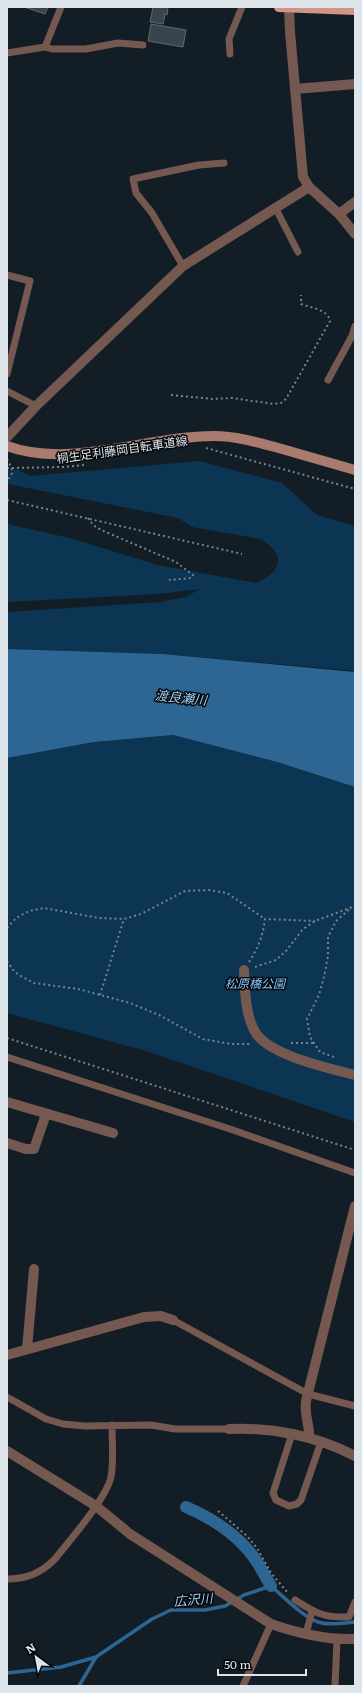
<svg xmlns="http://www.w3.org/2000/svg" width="362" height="1693" font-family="Literata,'Noto Sans JP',serif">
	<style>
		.green { fill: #0b3553 }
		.water { fill: #2d6692 }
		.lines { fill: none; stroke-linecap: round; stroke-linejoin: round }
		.stream { stroke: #2d6692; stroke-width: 3.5 }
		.canal { stroke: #2d6692; stroke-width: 12 }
		.building { fill: #38444e; stroke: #5c6974 }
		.path { stroke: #798289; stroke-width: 2; stroke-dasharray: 2 3; stroke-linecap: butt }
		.lane { stroke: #755850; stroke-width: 7 }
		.street { stroke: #755850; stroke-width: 10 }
		.secondary { stroke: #a97a6e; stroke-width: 10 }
		.primary { stroke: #d29485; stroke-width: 10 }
		.labels { text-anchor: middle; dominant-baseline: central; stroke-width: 3; stroke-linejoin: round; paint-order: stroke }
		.street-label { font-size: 12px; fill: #dde4ea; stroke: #04070a }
		.park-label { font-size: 12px; font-style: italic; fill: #89c6fb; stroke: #04070a }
		.water-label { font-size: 13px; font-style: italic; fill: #a0cef5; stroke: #04070a }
	</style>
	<rect width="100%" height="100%" fill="#121d26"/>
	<path class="green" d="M199 461 282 483 317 515 355 526V671L163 654 7 649V612L160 602 185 597 200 589 159 594 7 602V524L70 538 158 565 256 583C282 572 287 554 260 539L192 527 178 518 8 484 7 470H18L30 476Z
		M173 735 277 762 355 787V1122L146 1051 7 1013V758L94 742Z"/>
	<path class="water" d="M7 649 163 654 355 672V787L277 762 173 735 94 742 7 758Z"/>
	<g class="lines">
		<path class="stream" d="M7 1673 61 1667 96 1657 152 1619 171 1610H205L225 1606 244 1595 271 1586C284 1597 302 1616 318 1622 329 1626 344 1623 355 1622
			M79 1686 96 1657"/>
		<path class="canal" d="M186 1507C214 1519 240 1536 257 1562 262 1570 266 1578 271 1586"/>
	</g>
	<path class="building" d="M24 7H48L45 14Z
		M153 7H168L167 15 165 14 163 24 150 22Z
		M151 24 186 30 183 47 148 41Z"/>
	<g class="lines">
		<path class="path" d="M171 395 213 399 232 398 274 404 281 403 286 399 330 321C329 310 309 307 301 304V295
			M206 448 355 489
			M7 459C11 467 16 473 7 480
			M7 468 64 467 85 465
			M7 500 242 554
			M88 518 93 525 101 530 176 562 193 575 191 578 169 580
			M7 928 16 918 29 911 44 908 99 918 124 919 141 914 185 891 209 890 227 893 265 919
			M7 961 13 970 19 975 34 983 78 989 130 1003 159 1015 203 1039 231 1044H250
			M249 962C258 948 263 936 265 919L315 921
			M255 967 276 960 286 951 303 929 315 921 355 906
			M100 995 124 919
			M7 1038 355 1150
			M291 1043H314
			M334 1057 320 1052 310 1037 307 1019 319 995 324 977 328 956V937L336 921 351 908
			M218 1511 247 1536 257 1548 271 1573 288 1593"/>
		<path class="lane" d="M45 47 52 49H86L118 43 143 45
			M7 53 45 47 61 7
			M230 54 229 39 242 7
			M276 209 298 252
			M183 266 152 213 136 193 133 179 199 165 224 163
			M7 275 30 281 7 374
			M328 380 352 336 355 326
			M7 391 36 406
			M7 1057 233 1130 355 1173
			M173 1320 308 1394 355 1406
			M7 1397 46 1419 63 1424 85 1426 151 1425 175 1429H229
			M292 1434 273 1493 276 1500 289 1506 297 1504 301 1500 321 1442
			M7 1579C27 1579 41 1573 55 1559 70 1540 106 1499 111 1477 114 1461 112 1442 112 1425
			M295 1600C316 1613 323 1618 349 1617L355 1602
			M306 1634 312 1611
			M243 1686 271 1624
			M335 1686 337 1639"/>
		<path class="street" d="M289 7 290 32 303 177 309 187 339 214 355 234
			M295 89 355 84
			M339 214 355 202
			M7 437 36 406 183 266 309 187
			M244 970C245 990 245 1012 254 1030 266 1055 329 1068 355 1075
			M7 1102 113 1133
			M7 1143 26 1149H34L46 1114
			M27 1349 34 1269
			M7 1355 144 1317 161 1316 173 1320
			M229 1429C272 1427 317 1436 355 1456
			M309 1438C310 1424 304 1417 306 1401L355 1206
			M7 1451 96 1506 130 1534 271 1624C297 1633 327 1640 355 1639"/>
		<path class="secondary" d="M7 446C69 469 148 436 214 436 237 436 260 443 282 449 306 456 331 463 355 470"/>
		<path class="primary" d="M279 7 355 10"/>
	</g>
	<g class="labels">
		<g class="street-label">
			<text transform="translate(122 449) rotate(-8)">桐生足利藤岡自転車道線</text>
		</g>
		<g class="park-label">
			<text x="255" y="983">松原橋公園</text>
		</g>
		<g class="water-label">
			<text transform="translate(181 697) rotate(6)">渡良瀬川</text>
			<text transform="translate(193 1599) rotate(-5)">広沢川</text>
		</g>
	</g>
	<rect width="362" height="1693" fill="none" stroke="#dde4ea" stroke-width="16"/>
	<g transform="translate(36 1657) rotate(328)" stroke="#04070a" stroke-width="3" paint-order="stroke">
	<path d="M0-3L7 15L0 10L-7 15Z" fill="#dde4ea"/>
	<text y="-6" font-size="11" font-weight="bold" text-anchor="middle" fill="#dde4ea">N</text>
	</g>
	<path d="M218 1669v6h88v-6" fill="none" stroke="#dde4ea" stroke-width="2"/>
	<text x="224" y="1669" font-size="12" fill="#dde4ea" stroke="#04070a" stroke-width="3" paint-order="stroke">50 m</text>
</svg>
